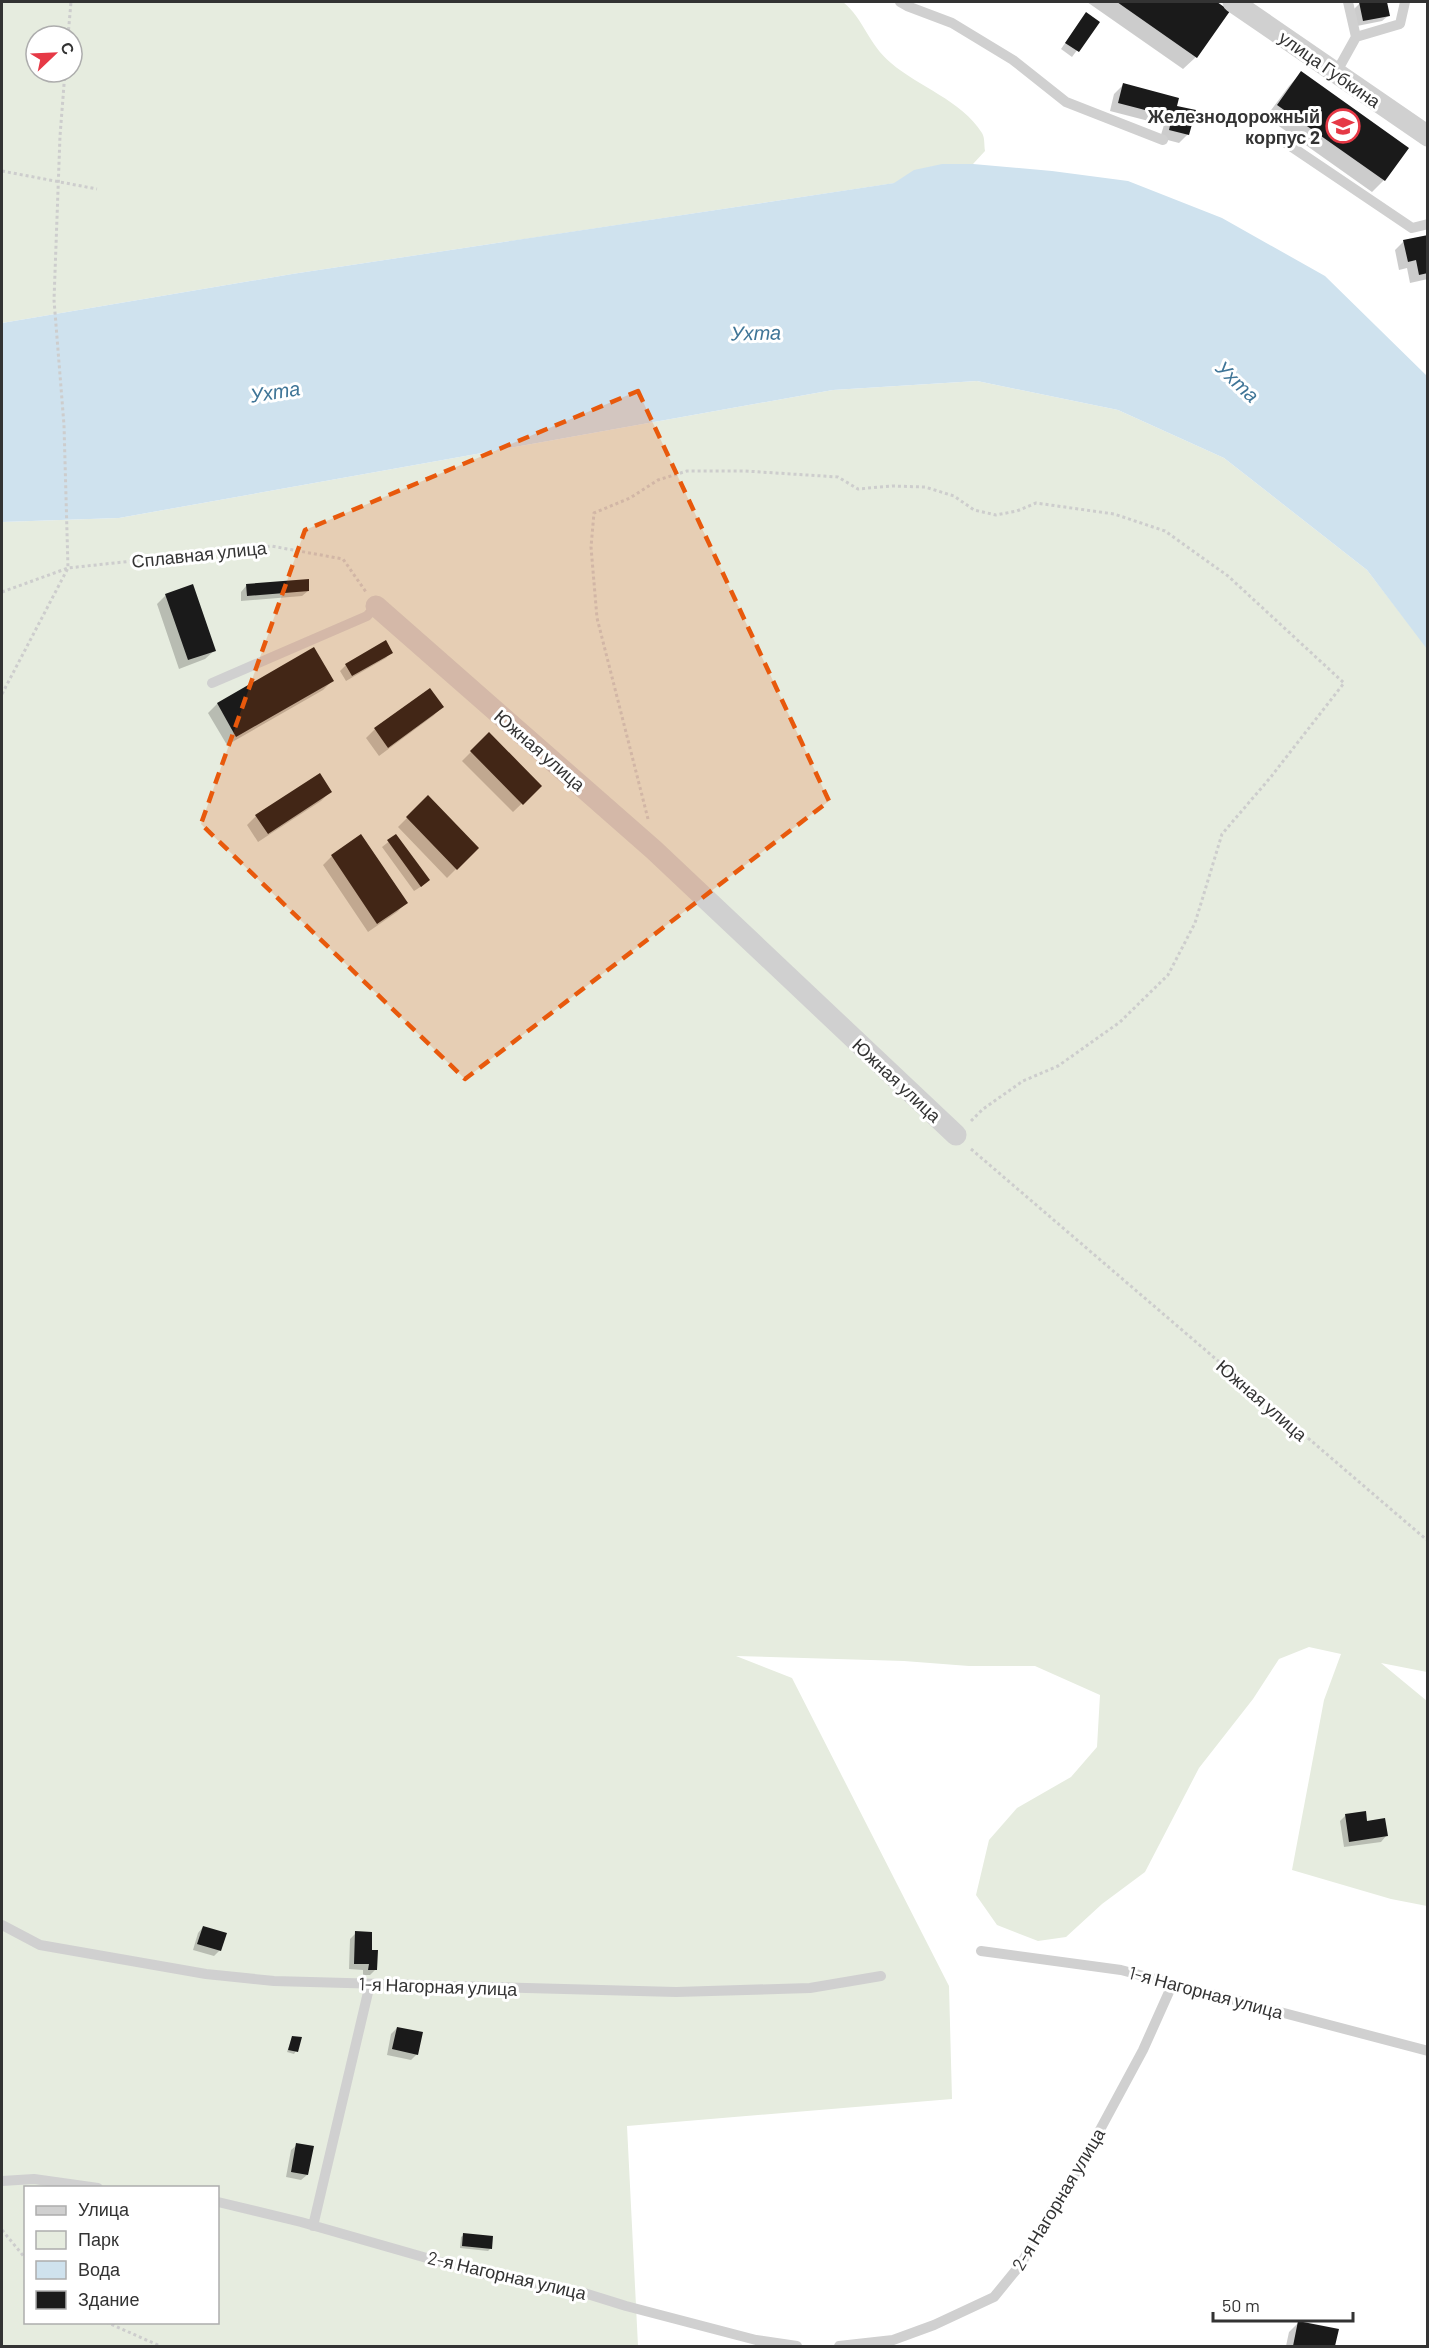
<svg xmlns="http://www.w3.org/2000/svg" width="1429" height="2348" font-family="Barlow,sans-serif">
	<style>
		.green { fill: #e6ecdf; fill-rule: evenodd }
		.water { fill: #cfe2ee }
		.shadow { fill: #0003 }
		.building { fill: #1a1a1a }
		.lines { fill: none; stroke-linecap: round; stroke-linejoin: round }
		.path { stroke: #cdcdcd; stroke-width: 3; stroke-dasharray: 3 3; stroke-linecap: butt }
		.lane { stroke: #d0d0d0; stroke-width: 10 }
		.street { stroke: #d0d0d0; stroke-width: 21 }
		.marked { fill: #e8590c; fill-opacity: 0.2; stroke: #e8590c; stroke-width: 4.5; stroke-dasharray: 12 8; stroke-linejoin: round }
		.labels { text-anchor: middle; dominant-baseline: central; stroke-width: 6; stroke-linejoin: round; paint-order: stroke }
		.street-label { font-size: 18px; fill: #333; stroke: #fff }
		.poi-label { font-size: 18px; font-weight: bold; fill: #333; stroke: #fff; text-anchor: end }
		.water-label { font-size: 20px; font-style: italic; fill: #3f7597; stroke: #fff }
	</style>
	<rect width="100%" height="100%" fill="#fff"/>
	<path class="green" d="M2 2H843C864 19 868 44 891 63 919 87 961 100 982 133 985 138 984 145 985 151L973 164C939 164 923 165 895 183L292 274 2 323ZM36 36H72V72H36Z
		M977 381 1118 410 1224 458 1367 570 1428 649 1427 1672 1381 1663 1427 1701V1906L1391 1899 1292 1870 1324 1700 1341 1654 1309 1647 1279 1659 1253 1699 1199 1768 1145 1872 1102 1904 1066 1937 1038 1941 997 1925 976 1895 989 1840 1017 1808 1071 1777 1097 1747 1100 1695 1035 1666H969L904 1661 736 1656 792 1678 949 1986 952 2099 627 2126 638 2346H2V522L119 518 833 390ZM26 2188H218V2322H26Z"/>
	<path class="water" d="M942 164H973L1052 171 1128 181 1222 218 1325 276 1427 376V649L1367 570 1224 458 1118 410 977 381 833 390 119 518 2 522V323L292 274 894 183 914 170Z"/>
	<path class="shadow" d="M1087 2H1214L1228 11 1196 57 1183 69Z
		M1368 2H1386L1388 16 1382 21 1357 26 1354 9 1360 3Z
		M1081 20 1098 22 1072 57 1061 49Z
		M1301 73 1384 180 1372 192 1266 117 1289 86Z
		M1123 85 1175 107 1188 134 1179 143 1160 138 1164 125 1110 111 1114 94Z
		M1428 236V279L1410 283 1407 268 1399 270 1395 250 1404 241Z
		M246 586 308 591 302 596 241 601V592Z
		M166 595 215 650 205 659 179 669 157 604Z
		M386 642 391 652 386 658 346 681 340 671 346 665Z
		M314 649 332 681 323 690 227 745 208 713 217 704Z
		M442 707 433 716 379 756 366 738 375 729Z
		M489 734 540 786 513 812 462 761Z
		M330 792 321 801 258 842 247 825 256 816Z
		M428 797 477 848 447 878 398 827Z
		M396 836 422 886 414 891 382 847Z
		M332 856 406 903 397 912 368 932 323 865Z
		M1346 1815 1366 1822 1386 1836 1381 1842 1344 1847 1340 1821Z
		M203 1927 220 1950 214 1956 193 1950 198 1933Z
		M356 1933 370 1951 376 1969 370 1975H363V1970L349 1969 350 1939Z
		M397 2028 417 2054 411 2060 387 2055 391 2034Z
		M292 2037 296 2051 294 2054 287 2052Z
		M297 2145 307 2175 301 2180 286 2177 291 2150Z
		M464 2235 491 2248 488 2251 460 2248 461 2237Z
		M1298 2323 1337 2331 1334 2346H1286L1289 2332Z"/>
	<path class="building" d="M1117 2H1217L1230 11 1197 58Z
		M1359 2H1387L1390 16 1363 21Z
		M1086 12 1100 22 1079 52 1065 43Z
		M1301 71 1409 148 1385 181 1277 105Z
		M1123 83 1179 98 1177 106 1196 110 1189 135 1169 130 1172 117 1118 103Z
		M1428 235V273L1419 275 1416 260 1408 262 1403 240Z
		M309 579V591L247 596 246 584Z
		M193 584 216 651 188 660 165 594Z
		M386 640 393 653 352 676 345 664Z
		M314 647 334 681 236 737 217 703Z
		M430 688 444 707 388 748 374 728Z
		M489 732 542 786 523 805 470 751Z
		M320 773 332 792 268 834 255 815Z
		M428 795 479 848 457 870 406 817Z
		M361 834 408 903 377 924 331 855Z
		M396 834 430 880 421 887 387 840Z
		M1366 1811 1367 1821 1385 1818 1388 1836 1349 1842 1345 1814Z
		M203 1926 227 1933 221 1951 197 1944Z
		M355 1931 372 1932V1950H378L377 1970H368L369 1964H354Z
		M397 2027 423 2032 418 2055 392 2049Z
		M292 2036 302 2037 298 2052 288 2050Z
		M296 2143 314 2146 308 2175 291 2172Z
		M463 2233 493 2236 492 2249 462 2246Z
		M1298 2321 1339 2329 1335 2346H1293Z"/>
	<g class="lines">
		<path class="path" d="M68 36 71 2
			M2 171 97 189
			M2 592 68 568 271 546 343 559 366 592
			M2 694 68 568 64 425 54 300 60 136 65 72
			M648 819 597 618 591 547 594 513 630 498 658 480 687 471H745L838 477 858 489 892 486 925 487 954 496 974 510 996 515 1017 511 1036 503 1114 514 1165 531 1228 576 1344 683 1270 778 1222 834 1195 923 1168 975 1120 1022 1058 1066 1023 1081 983 1109 970 1122
			M971 1149 1428 1541
			M2 2230 26 2259
			M106 2322 160 2346"/>
		<path class="lane" d="M900 2 907 6 952 23 1013 60 1066 102 1163 140
			M1356 37 1400 24 1405 2
			M1336 73 1356 37 1348 2
			M1286 143 1412 228 1428 224
			M212 683 367 616 376 606
			M2 1925 40 1945 206 1974 274 1981 676 1992 810 1988 881 1976
			M981 1951 1121 1970 1428 2051
			M2 2181 34 2179 98 2188
			M218 2202 301 2222 479 2273 581 2292 626 2306 756 2340 797 2346
			M313 2226 370 1984
			M839 2346 893 2340 934 2325 994 2297 1021 2264 1048 2216 1081 2165 1143 2050 1173 1983"/>
		<path class="street" d="M1233 2 1428 136
			M376 606 654 850 956 1135"/>
	</g>
	<path class="marked" d="M638 391 829 801 465 1079 201 824 305 530Z"/>
	<defs>
		<g id="university-ring" transform="scale(1.725)"><circle r="9.5" fill="#fff" stroke="#e63946" stroke-width="1.5"/><path d="M0-5L7-2L0 1L-7-2ZM-4 1L0 2.5L4 1V4Q0 6-4 4Z" fill="#e63946"/></g>
	</defs>
	<g fill-rule="evenodd">
		<use href="#university-ring" x="1343" y="126"/>
	</g>
	<g class="labels">
		<g class="street-label">
			<text transform="translate(1330 69) rotate(35)">улица Губкина</text>
			<text transform="translate(199 554) rotate(-6)">Сплавная улица</text>
			<text transform="translate(540 750) rotate(41)">Южная улица</text>
			<text transform="translate(897 1080) rotate(43)">Южная улица</text>
			<text transform="translate(1262 1400) rotate(41)">Южная улица</text>
			<text transform="translate(438 1986) rotate(2)">1-я Нагорная улица</text>
			<text transform="translate(1206 1992) rotate(15)">1-я Нагорная улица</text>
			<text transform="translate(1058 2199) rotate(-59)">2-я Нагорная улица</text>
			<text transform="translate(507 2275) rotate(13)">2-я Нагорная улица</text>
		</g>
		<g class="poi-label">
			<text x="1320" y="116">Железнодорожный<tspan x="1320" dy="21">корпус 2</tspan></text>
		</g>
		<g class="water-label">
			<text transform="translate(756 332) rotate(-1)">Ухта</text>
			<text transform="translate(1238 381) rotate(43)">Ухта</text>
			<text transform="translate(275 391) rotate(-9)">Ухта</text>
		</g>
	</g>
	<rect width="1429" height="2348" fill="none" stroke="#333333" stroke-width="6"/>
	<rect x="24" y="2186" width="195" height="138" fill="#ffffff" stroke="#adadad" stroke-width="1.5"/>
	<rect x="36" y="2206" width="30" height="9" fill="#d0d0d0" stroke="#adadad" stroke-width="1.5"/>
	<text x="78" y="2216" font-size="18" fill="#333333">Улица</text>
	<rect x="36" y="2231" width="30" height="18" fill="#e6ecdf" stroke="#adadad" stroke-width="1.5"/>
	<text x="78" y="2246" font-size="18" fill="#333333">Парк</text>
	<rect x="36" y="2261" width="30" height="18" fill="#cfe2ee" stroke="#adadad" stroke-width="1.5"/>
	<text x="78" y="2276" font-size="18" fill="#333333">Вода</text>
	<rect x="36" y="2291" width="30" height="18" fill="#1a1a1a" stroke="#adadad" stroke-width="1.5"/>
	<text x="78" y="2306" font-size="18" fill="#333333">Здание</text>
	<g transform="translate(54 54) rotate(67)"><circle r="28" fill="#ffffff" stroke="#adadad" stroke-width="1.5"/>
	<path d="M0-4.5L10 22L0 15L-10 22Z" fill="#e63946"/>
	<text y="-9" font-size="16" font-weight="bold" text-anchor="middle" fill="#333333">С</text>
	</g>
	<path d="M1213 2312v9h140v-9" fill="none" stroke="#333333" stroke-width="3"/>
	<text x="1222" y="2312" font-size="18" fill="#333333" stroke="#ffffff" stroke-width="4.5" paint-order="stroke">50 m</text>
</svg>
